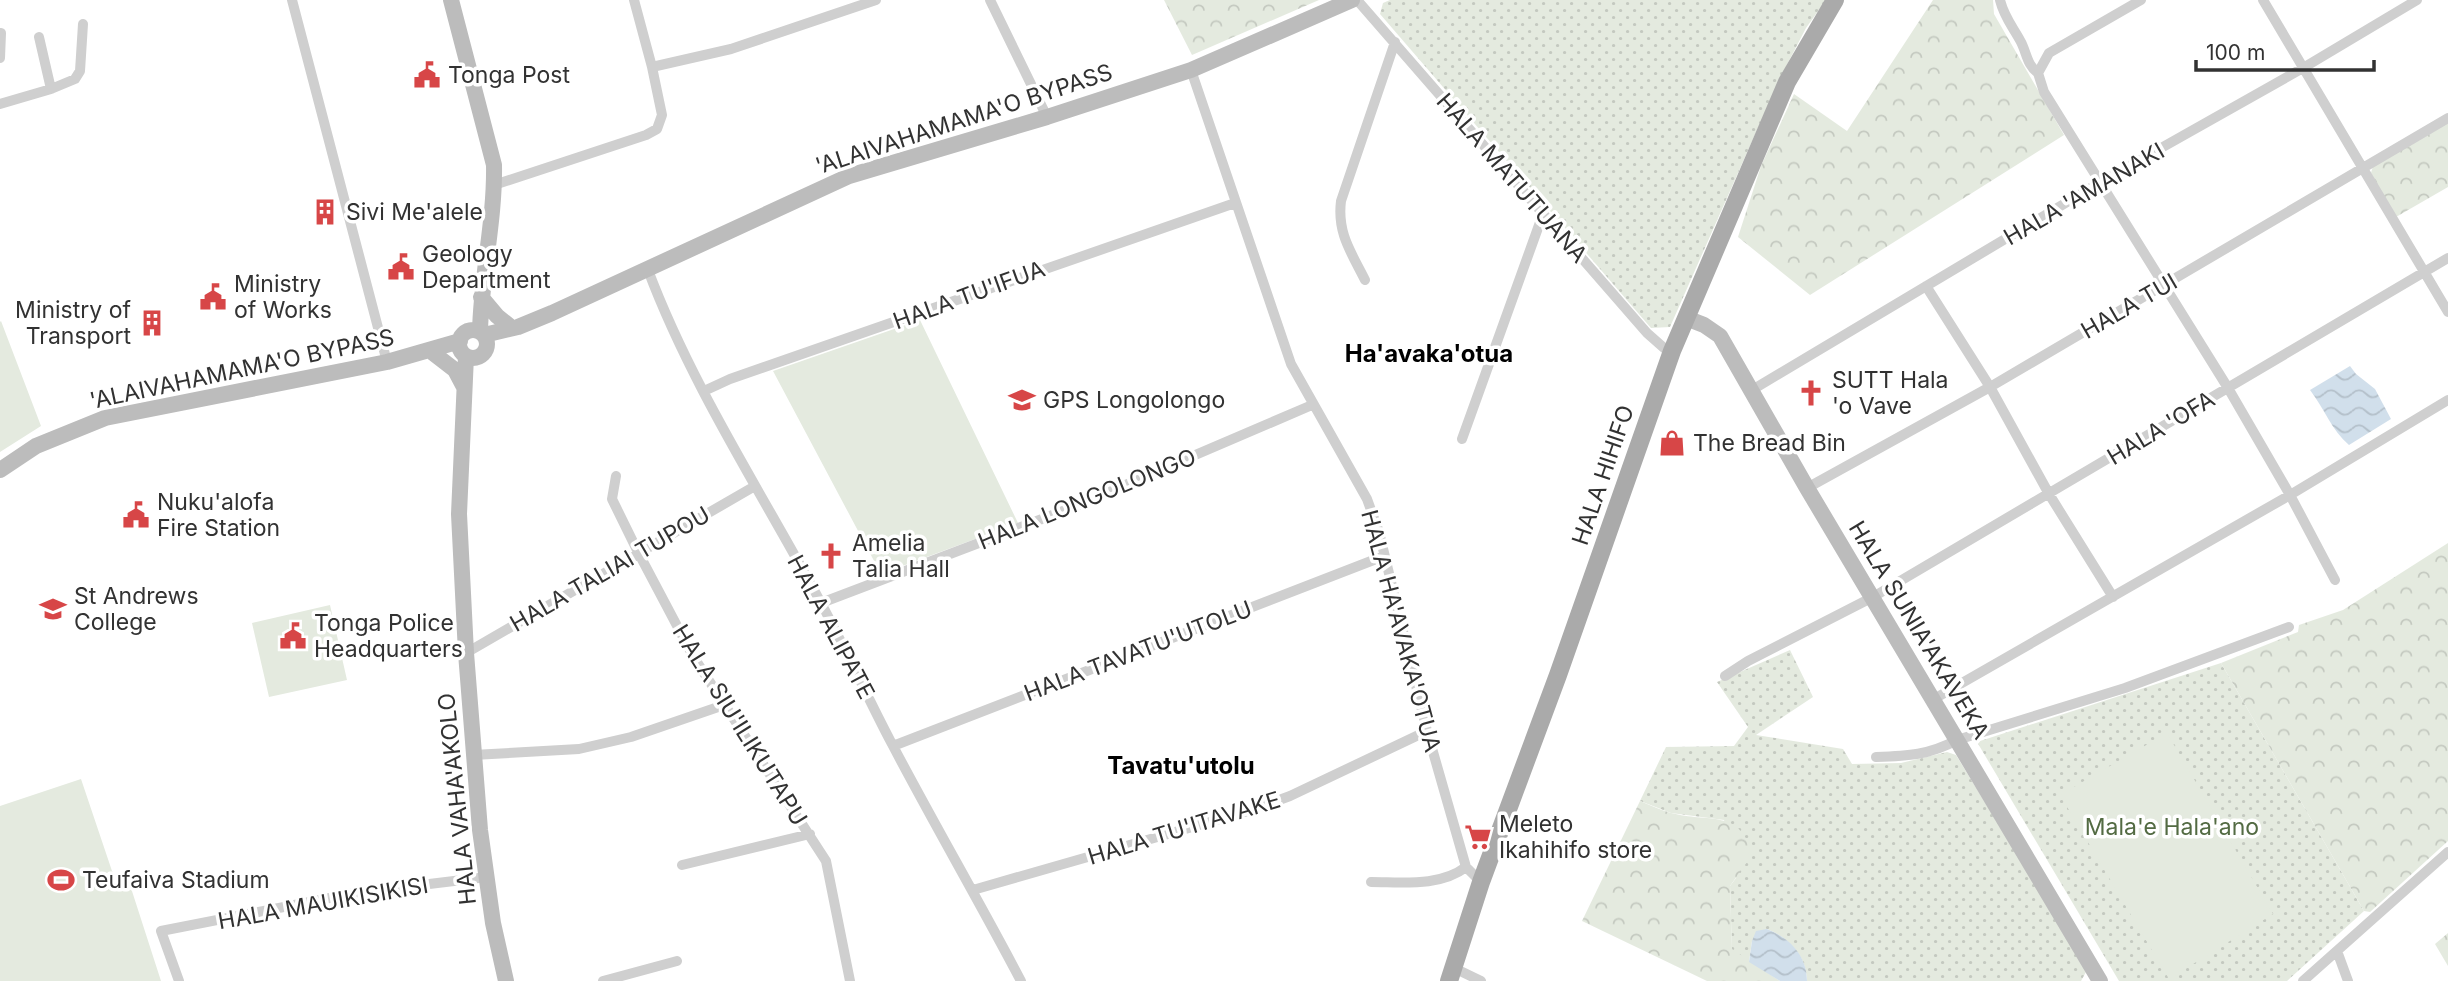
<svg xmlns="http://www.w3.org/2000/svg" width="2448" height="981" font-family="Inter,sans-serif">
	<style>
		.grass { fill: url(#grass-dots) }
		.forest { fill: url(#forest-crowns) }
		.pitch { fill: #e4eadf }
		.water { fill: url(#water-waves) }
		.lines { fill: none; stroke-linecap: round; stroke-linejoin: round }
		.street { stroke: #cfcfcf; stroke-width: 10 }
		.secondary { stroke: #bcbcbc; stroke-width: 16 }
		.primary { stroke: #aaa; stroke-width: 18 }
		.labels { text-anchor: middle; dominant-baseline: central; stroke-width: 7; stroke-linejoin: round; paint-order: stroke }
		.poi-label { font-size: 23px; fill: #323232; stroke: #fff; text-anchor: start }
		.street-label { font-size: 23px; fill: #323232; stroke: #fff }
		.park-label { font-size: 23px; fill: #536b43; stroke: #fff }
		.neighbourhood-label { font-size: 24px; font-weight: bold; fill: #000; stroke: #fff }
	</style>
	<defs>
		<pattern id="grass-dots" width="8" height="8" patternUnits="userSpaceOnUse" patternTransform="scale(1.75)"><rect width="8" height="8" fill="#e4eadf"/><path d="M2 2h.1M6 6h.1" fill="none" stroke="#c4c9c0" stroke-width="1.8" stroke-linecap="round"/></pattern>
		<pattern id="forest-crowns" width="20" height="18" patternUnits="userSpaceOnUse" patternTransform="scale(1.75)"><rect width="20" height="18" fill="#e4eadf"/><path d="M2 6a3 3 0 1 1 6 0M12 15a3 3 0 1 1 6 0" fill="none" stroke="#c4c9c0"/></pattern>
		<pattern id="water-waves" width="16" height="10" patternUnits="userSpaceOnUse" patternTransform="scale(1.75)"><rect width="16" height="10" fill="#d1dfeb"/><path d="M0 5q4-4 8 0t8 0" fill="none" stroke="#b4c0ca"/></pattern>
	</defs>
	<rect width="100%" height="100%" fill="#fff"/>
	<path class="grass" d="M1390 0H1826L1806 28 1779 80 1670 327 1651 328 1380 14 1383 3Z
		M1790 650 1813 697 1756 735 1843 749 1852 764 1901 763 1947 752 1956 755 2074 948 2086 972 2081 981H1807C1807 957 1789 938 1767 929L1752 941 1749 962 1732 950 1730 886 1736 878 1724 820 1671 813 1640 801 1666 747 1734 746 1748 727 1717 682Z
		M2221 663 2364 911 2287 981H2119L1977 742Z"/>
	<path class="forest" d="M1164 0H1319L1192 55Z
		M1933 0H1993L1994 14 2064 135 1810 295 1738 237 1761 166 1794 94 1847 131Z
		M2448 122V187L2396 217 2371 173 2373 166Z
		M2448 543V841L2370 912 2364 911 2221 663 2298 632 2299 625 2343 610Z
		M1640 801C1650 805 1661 810 1671 813 1708 823 1741 808 1752 855L1730 886 1732 949 1780 981H1707L1582 921Z
		M2448 933V966L2435 944Z"/>
	<path class="pitch" d="M920 320 1018 523 881 574 773 371Z
		M1 321 41 426 0 452V322Z
		M330 605 347 680 269 697 252 623Z
		M2167 733 2273 914 2169 979 2060 795Z
		M81 779 112 871 131 888 161 981H0V806Z"/>
	<path class="water" d="M2350 366 2356 374 2375 389 2391 419 2349 445C2332 431 2324 408 2310 390Z
		M1767 929C1790 938 1807 956 1807 981H1780L1749 962 1752 941 1756 931Z"/>
	<g class="lines">
		<path class="street" d="M292 0 387 362
			M634 0 652 67 731 49 876 0
			M990 0 1047 117
			M1357 0 1647 333 1664 348 1672 351
			M2000 0C2004 17 2013 27 2021 42 2027 54 2027 65 2038 73
			M2141 0 2049 53 2038 73 2044 92 2228 388 2290 495 2335 580
			M2263 0 2448 312
			M39 37 51 89
			M0 58 1 33
			M1191 70 1291 364 1367 499 1379 532 1427 731 1466 867 1481 882
			M0 104 51 89 75 79 80 71 83 24
			M494 185 646 135 657 129 662 115 652 67
			M648 270C692 387 762 493 821 603 846 649 867 697 892 744 934 824 979 901 1021 981
			M1365 280C1351 252 1337 233 1341 201L1395 42
			M1926 286 1990 387 2049 494 2113 597
			M1752 390 2099 183 2303 68 2417 0
			M704 391 730 379 1235 203
			M1462 439 1543 214
			M616 476 612 499 638 552 693 656 826 861 850 981
			M1807 488 1990 387 2448 118
			M821 603 1076 506 1312 405
			M466 653 755 486
			M1725 676 1748 661 1873 597 2448 258
			M1934 699 2290 495 2448 400
			M893 746 1384 556
			M473 755 579 749 631 737 724 705
			M1876 757C1908 756 1929 755 1957 740L2125 688 2289 627
			M682 865 810 834
			M1371 882C1402 882 1440 887 1466 867
			M973 890 1255 809 1290 796 1427 731
			M2337 951 2348 981
			M1454 968 1481 981
			M179 981 161 931 355 893 487 877
			M603 981 677 961
			M2303 981 2448 852"/>
		<path class="secondary" d="M451 0 494 165C495 221 481 276 480 332
			M481 297 497 316 512 328
			M1686 318 1704 325 1720 336 1807 488 2100 981
			M459 344a14 14 0 1 1 28 0a14 14 0 1 1-28 0Z
			M484 335 518 327 552 313 849 176 1047 117 1191 70 1352 0
			M433 353 455 370 464 387
			M466 356 459 514 466 653 480 830 493 923 506 981
			M0 470 36 446 105 418 387 362 460 341"/>
		<path class="primary" d="M1449 981 1481 882 1558 675 1672 351 1787 82 1835 0"/>
	</g>
	<defs>
		<g id="civic-bare" transform="scale(2.1)"><path d="M-.6-6.5H3V-4.5H.6V-3L4-1V1h2V6H-6V1h2V-1L-.6-3ZM-1.2 2.5V6h2.4V2.5Z" fill="#d74647" stroke="#fff" stroke-width="2.5" paint-order="stroke"/></g>
		<g id="building-bare" transform="scale(2.1)"><path d="M-4-6H4V6H1V3H-1V6H-4ZM-2.5-4.3h1.7v1.8h-1.7ZM.8-4.3h1.7v1.8H.8ZM-2.5-1h1.7V.8h-1.7ZM.8-1h1.7V.8H.8Z" fill="#d74647" stroke="#fff" stroke-width="2.5" paint-order="stroke"/></g>
		<g id="church-bare" transform="scale(2.1)"><path d="M-1.2-6h2.4v3.5h3.3v2.4h-3.3V6h-2.4V-.1h-3.3v-2.4h3.3Z" fill="#d74647" stroke="#fff" stroke-width="2.5" paint-order="stroke"/></g>
		<g id="school-bare" transform="scale(2.1)"><path d="M0-5L7-2L0 1L-7-2ZM-4 1L0 2.5L4 1V4Q0 6-4 4Z" fill="#d74647" stroke="#fff" stroke-width="2.5" paint-order="stroke"/></g>
		<g id="shop-bare" transform="scale(2.1)"><path d="M-5-2.5h2.3a2.7 3.5 0 0 1 5.4 0H5L5.5 6h-11ZM-1.5-2.5h3a1.5 2.3 0 0 0-3 0Z" fill="#d74647" stroke="#fff" stroke-width="2.5" paint-order="stroke"/></g>
		<g id="supermarket-bare" transform="scale(2.1)"><path d="M-6-5.5h2.5l.6 2H6L4.5 2H-2.5L-4.4-4H-6ZM-1.5 3.2a1.3 1.3 0 1 0 .1 0ZM3 3.2a1.3 1.3 0 1 0 .1 0Z" fill="#d74647" stroke="#fff" stroke-width="2.5" paint-order="stroke"/></g>
		<g id="stadium-bare" transform="scale(2.1)"><path d="M0-5a6.5 5 0 1 0 0 10a6.5 5 0 1 0 0-10ZM-3.5-1.8h7v3.6h-7Z" fill="#d74647" stroke="#fff" stroke-width="2.5" paint-order="stroke"/></g>
	</defs>
	<g fill-rule="evenodd">
		<use href="#civic-bare" x="427" y="75"/>
		<use href="#building-bare" x="325" y="212"/>
		<use href="#civic-bare" x="401" y="267"/>
		<use href="#civic-bare" x="213" y="297"/>
		<use href="#building-bare" x="152" y="323"/>
		<use href="#church-bare" x="1811" y="393"/>
		<use href="#school-bare" x="1022" y="400"/>
		<use href="#shop-bare" x="1672" y="443"/>
		<use href="#civic-bare" x="136" y="515"/>
		<use href="#church-bare" x="831" y="556"/>
		<use href="#school-bare" x="53" y="609"/>
		<use href="#civic-bare" x="293" y="636"/>
		<use href="#supermarket-bare" x="1478" y="837"/>
		<use href="#stadium-bare" x="61" y="880"/>
	</g>
	<g class="labels">
		<g class="poi-label">
			<text x="448" y="75">Tonga Post</text>
			<text x="346" y="212">Sivi Me'alele</text>
			<text x="422" y="254">Geology<tspan x="422" dy="26">Department</tspan></text>
			<text x="234" y="284">Ministry<tspan x="234" dy="26">of Works</tspan></text>
			<text x="131" y="310" text-anchor="end">Ministry of<tspan x="131" dy="26">Transport</tspan></text>
			<text x="1832" y="380">SUTT Hala<tspan x="1832" dy="26">'o Vave</tspan></text>
			<text x="1043" y="400">GPS Longolongo</text>
			<text x="1693" y="443">The Bread Bin</text>
			<text x="157" y="502">Nuku'alofa<tspan x="157" dy="26">Fire Station</tspan></text>
			<text x="852" y="543">Amelia<tspan x="852" dy="26">Talia Hall</tspan></text>
			<text x="74" y="596">St Andrews<tspan x="74" dy="26">College</tspan></text>
			<text x="314" y="623">Tonga Police<tspan x="314" dy="26">Headquarters</tspan></text>
			<text x="1499" y="824">Meleto<tspan x="1499" dy="26">Ikahihifo store</tspan></text>
			<text x="82" y="880">Teufaiva Stadium</text>
		</g>
		<g class="street-label">
			<text transform="translate(964 119) rotate(-18)">'ALAIVAHAMAMA'O BYPASS</text>
			<text transform="translate(1512 178) rotate(49)">HALA MATUTUANA</text>
			<text transform="translate(2084 194) rotate(-30)">HALA 'AMANAKI</text>
			<text transform="translate(969 295) rotate(-20)">HALA TU'IFUA</text>
			<text transform="translate(2129 306) rotate(-30)">HALA TUI</text>
			<text transform="translate(242 369) rotate(-12)">'ALAIVAHAMAMA'O BYPASS</text>
			<text transform="translate(2161 428) rotate(-31)">HALA 'OFA</text>
			<text transform="translate(1603 475) rotate(-71)">HALA HIHIFO</text>
			<text transform="translate(1087 499) rotate(-22)">HALA LONGOLONGO</text>
			<text transform="translate(610 569) rotate(-30)">HALA TALIAI TUPOU</text>
			<text transform="translate(831 627) rotate(62)">HALA ALIPATE</text>
			<text transform="translate(1919 630) rotate(59)">HALA SUNIA'AKAVEKA</text>
			<text transform="translate(1401 631) rotate(75)">HALA HA'AVAKA'OTUA</text>
			<text transform="translate(1138 651) rotate(-21)">HALA TAVATU'UTOLU</text>
			<text transform="translate(740 725) rotate(58)">HALA SIU'ILIKUTAPU</text>
			<text transform="translate(457 799) rotate(-96)">HALA VAHA'AKOLO</text>
			<text transform="translate(1184 828) rotate(-17)">HALA TU'ITAVAKE</text>
			<text transform="translate(323 903) rotate(-10)">HALA MAUIKISIKISI</text>
		</g>
		<g class="park-label">
			<text x="2172" y="827">Mala'e Hala'ano</text>
		</g>
		<g class="neighbourhood-label">
			<text x="1429" y="353">Ha'avaka'otua</text>
			<text x="1181" y="765">Tavatu'utolu</text>
		</g>
	</g>
	<path d="M2196 60v10h178v-10" fill="none" stroke="#323232" stroke-width="3.5"/>
	<text x="2206" y="60" font-size="21" fill="#323232" stroke="#ffffff" stroke-width="5" paint-order="stroke">100 m</text>
</svg>
